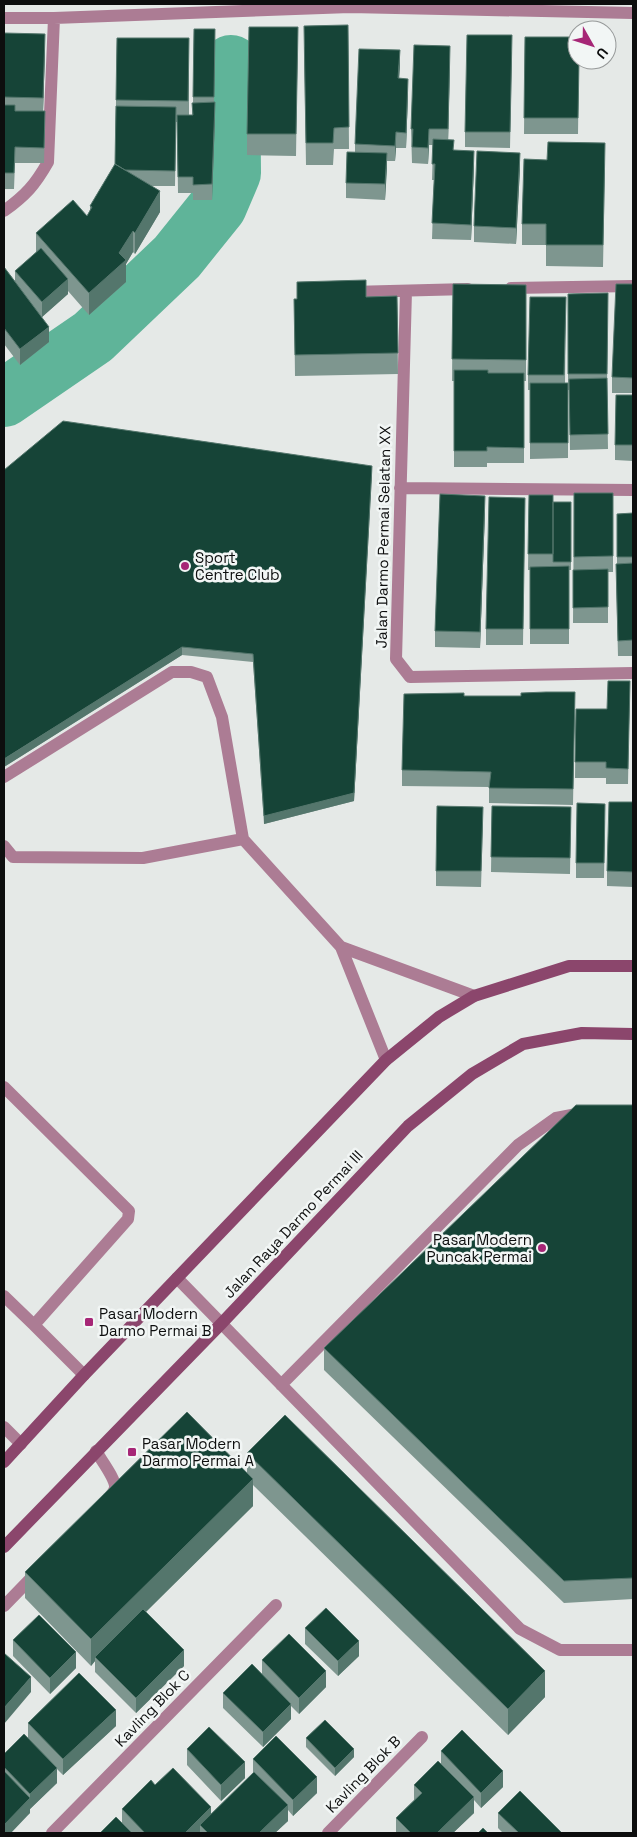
<svg xmlns="http://www.w3.org/2000/svg" width="637" height="1837" font-family="'Space Grotesk',sans-serif">
	<style>
		.lines { fill: none; stroke-linecap: round; stroke-linejoin: round }
		.river { stroke: #5fb499; stroke-width: 58 }
		.service { stroke: #ac7c94; stroke-width: 12 }
		.minor { stroke: #ac7c94; stroke-width: 12 }
		.secondary { stroke: #8b466c; stroke-width: 12 }
		.wall { fill: #7e968f }
		.shaded-wall { fill: #54766c }
		.building { fill: #164437; stroke: #54766c }
		.poi-dot { fill: #a62676; stroke: #f2f6f5; stroke-width: 2 }
		.labels { text-anchor: middle; dominant-baseline: central; stroke-width: 5; stroke-linejoin: round; paint-order: stroke }
		.street-label { font-size: 15px; fill: #0d0e0e; stroke: #f2f6f5 }
		.poi-label { font-size: 15px; fill: #0d0e0e; stroke: #f2f6f5; text-anchor: start }
	</style>
	<rect width="100%" height="100%" fill="#e5e9e7"/>
	<g class="lines">
		<path class="river" d="M4 398 93 337 177 257 218 206 232 173 231 64"/>
		<path class="service" d="M4 777 172 672H191L207 677 222 717 243 839 341 947 386 1060
			M4 846 13 857 143 858 243 839
			M341 947 474 996
			M4 1087 129 1211 128 1219 34 1325 84 1375
			M177 1278 520 1629 560 1650H633
			M4 1296 34 1325
			M281 1385 518 1145 556 1118 582 1113
			M4 1427 21 1444
			M96 1451C101 1460 116 1479 115 1488 114 1493 111 1495 108 1498
			M4 1606 37 1572"/>
		<path class="minor" d="M4 18H54L350 7 633 13
			M4 211C26 195 35 185 48 162L54 18
			M511 288 633 286
			M406 291 396 659 410 677 633 673
			M351 292 468 289
			M400 488 633 490
			M52 1833 276 1605
			M328 1833 422 1737"/>
		<path class="secondary" d="M4 1462 84 1375 386 1060 439 1017 474 996 569 966H633
			M4 1547 221 1324 408 1126 472 1074 523 1044 582 1033 633 1034"/>
	</g>
	<path class="wall" d="M348 25 349 149H334L333 165H306L304 47Z
		M298 27 296 156 247 155V134Z
		M194 29H215L214 102 215 118 212 200H193V193H178L177 122H176L175 186H152L160 212 135 254 133 252 126 264V282L89 315 68 291V294L42 317 49 342 20 365 4 344V267L15 281V271L36 253V233L87 216 90 210V206L115 164 117 38H189V115H192L193 103Z
		M4 33 45 50 43 111 45 127 44 163H15L14 189H4Z
		M525 37 579 60 578 134H524Z
		M512 51 510 148 465 147V132Z
		M450 61 448 140 454 150 474 166 471 240 432 239 434 180H432L433 145H429L428 164 412 163 411 129Z
		M400 66 399 78 408 94 406 148H396L395 161H387L385 200 346 198V183L355 152V144Z
		M605 164 603 267 546 266V245H522V224Z
		M520 168 516 244 474 242V226Z
		M453 284 526 285V381H524V463H487V467H454V381H452Z
		M633 284V393H612V377Z
		M608 293 607 390 608 449 570 450 569 390H568V458L530 459V390H528V375L566 297 565 383H568V294Z
		M397 296 398 374 295 376 294 299Z
		M633 395V461L615 460V445Z
		M372 474 354 801 264 824 253 662 182 655 4 767Z
		M574 493H613V572H608V623H573Z
		M529 495 553 502H571V570H569V644H530V570H528Z
		M525 498 523 645H486V629Z
		M485 511 480 648 435 647V631Z
		M633 513V656H618L616 579 617 564V514Z
		M630 681 628 784H606V778H575L576 709H607Z
		M575 692 573 805 489 803V787L402 786V770L464 696H521Z
		M633 802V887L607 886V871Z
		M492 806 571 807 570 874 491 872Z
		M605 820 604 878H576V863Z
		M483 823 481 887 436 886V871Z
		M633 1105V1599L564 1603 324 1370V1348Z
		M247 1453 545 1697 508 1735 253 1485V1506L146 1612 184 1666 136 1713 95 1672V1661L91 1666 25 1598V1572L247 1473Z
		M305 1628 359 1656 338 1676 305 1644Z
		M13 1640 76 1668 50 1694 13 1656Z
		M262 1660 326 1687 299 1714 291 1706V1719L263 1747 223 1708V1693L262 1674Z
		M28 1723 116 1726 63 1775 57 1769V1783L30 1809V1813L4 1833V1754L28 1738Z
		M306 1738 354 1757 335 1776 306 1747Z
		M187 1749 245 1778 221 1801 187 1765Z
		M441 1751 503 1787 481 1808 474 1800V1813L453 1833H396V1818L414 1800V1785L441 1764Z
		M253 1759 317 1793 293 1816 288 1810V1821L275 1833H100L122 1823V1809L155 1785 211 1814 253 1773Z
		M498 1813 562 1833H503L498 1828Z"/>
	<path class="shaded-wall" d="M45 34V50L43 113V98Z
		M450 46V61L448 145V129Z
		M400 50V66L398 93V78Z
		M408 79V94L406 148V133Z
		M215 102V118L212 200V184Z
		M429 129V145L428 164V148Z
		M396 132V148L395 161V146Z
		M474 151V166L471 240V225Z
		M387 153V169L385 200V184Z
		M520 153V168L516 244V228Z
		M160 191V212L135 254V233Z
		M133 231V252L126 264V282L89 315V293L119 253Z
		M68 279V294L42 317V302Z
		M49 327V342L20 365V349Z
		M372 466 354 801 264 824V816Z
		M485 496V511L480 648V632Z
		M182 647V655L4 767V759Z
		M253 1479V1506L98 1659 95 1657V1661L91 1666V1639Z
		M359 1641V1656L338 1676V1661Z
		M184 1650V1666L136 1713V1698Z
		M76 1652V1668L50 1694V1678Z
		M326 1671V1687L299 1714V1698Z
		M545 1671V1697L508 1735V1709Z
		M31 1677V1692L4 1724V1708Z
		M291 1704V1719L263 1747V1732Z
		M116 1710V1726L63 1775V1759Z
		M354 1749V1757L335 1776V1768Z
		M245 1762V1778L221 1801V1785Z
		M57 1768V1783L30 1809V1813L11 1833H4V1825L30 1798V1794Z
		M503 1771V1787L481 1808V1793Z
		M317 1777V1793L293 1816V1800Z
		M474 1797V1813L453 1833H437Z
		M288 1805V1821L275 1833H259Z
		M211 1807V1823L200 1825V1833H185Z"/>
	<path class="building" d="M348 25 349 127 334 128 333 143H306L304 26Z
		M249 27H298L296 134H247Z
		M194 29H215L214 97H193Z
		M4 33 45 34 43 98 4 97Z
		M467 35H512L510 132H465Z
		M525 37H577V60H579L578 118H524Z
		M117 38H189L188 101 116 100Z
		M414 45 450 46 448 129H429L428 148 412 147 413 129H411Z
		M359 49 400 50 398 78 408 79 406 133 396 132 395 146 355 144Z
		M215 102 212 184 193 185V177H178L177 115H193L192 103Z
		M4 105H15V111H45L44 148 15 147 14 173H4Z
		M116 106 176 107 175 171 125 170 115 164Z
		M433 139 454 140 453 150 474 151 471 225 432 223 435 164H432Z
		M548 142 605 143 603 245H546V224H522L524 159 547 160Z
		M477 151 520 153 516 228 474 226Z
		M347 152 387 153 385 184 346 183Z
		M115 164 160 191 135 233 133 231 119 253 126 260 89 293 36 233 73 200 87 216 92 207 90 206Z
		M41 248 68 279 42 302 15 271Z
		M4 267 49 327 20 349 4 328Z
		M366 280V297L397 296 398 353 295 355 294 299H297V282Z
		M453 284 526 285V360L452 359Z
		M616 284H633V378L612 377Z
		M608 293 607 374H568V294Z
		M530 297H566L564 375H528Z
		M454 370H488V373H524V448L487 447V451H454Z
		M607 378 608 434 570 435 569 379Z
		M530 383H568V443H530Z
		M616 395H633V445H615Z
		M63 421 372 466 354 793 264 816 253 654 182 647 4 759V470Z
		M574 493H613V556L574 557Z
		M440 494 485 496 480 632 435 631Z
		M529 495H553V554H528Z
		M489 497 525 498 523 629H486Z
		M553 502H571V562H553Z
		M633 513V557H617V514Z
		M633 563V640L618 641 616 564Z
		M569 566V629H530V567Z
		M608 569V607L573 608V570Z
		M608 681H630L628 769 606 768V762H575L576 709H607Z
		M546 692H575L573 789 489 788 491 772 402 770 404 694 464 693V696H521V693Z
		M609 802H633V872L607 871Z
		M577 803 605 804 604 863H576Z
		M437 806 483 807 481 871H436Z
		M492 806 571 807 570 858 491 857Z
		M576 1105H633V1578L564 1581 324 1348Z
		M187 1412 253 1479 91 1639 25 1572Z
		M285 1415 545 1671 508 1709 247 1453Z
		M326 1608 359 1641 338 1661 305 1628Z
		M143 1609 184 1650 136 1698 95 1657Z
		M39 1615 76 1652 50 1678 13 1640Z
		M289 1634 326 1671 299 1698 262 1660Z
		M4 1653 31 1677 4 1708Z
		M252 1664 291 1704 263 1732 223 1693Z
		M79 1673 116 1710 63 1759 28 1723Z
		M325 1720 354 1749 335 1768 306 1738Z
		M209 1727 245 1762 221 1785 187 1749Z
		M462 1730 503 1771 481 1793 441 1751Z
		M24 1734 57 1768 30 1794 4 1767V1754Z
		M276 1736 317 1777 293 1800 253 1759Z
		M438 1761 474 1797 437 1833H411L396 1818 422 1793 414 1785Z
		M173 1768 211 1807 185 1833H145L122 1809 151 1780 155 1785Z
		M4 1771 30 1798 4 1825Z
		M254 1772 288 1805 259 1833H208L200 1825Z
		M520 1791 562 1833H519L498 1813Z
		M116 1817 132 1833H100Z
		M483 1828 488 1833H478Z"/>
	<g class="poi-dot">
		<circle cx="185" cy="566" r="5"/>
		<circle cx="542" cy="1248" r="5"/>
		<rect x="84" y="1317" width="10" height="10" rx="2.5"/>
		<rect x="127" y="1447" width="10" height="10" rx="2.5"/>
	</g>
	<g class="labels">
		<g class="street-label">
			<text transform="translate(383 537) rotate(-89)">Jalan Darmo Permai Selatan XX</text>
			<text transform="translate(293 1224) rotate(-47)">Jalan Raya Darmo Permai III</text>
			<text transform="translate(152 1708) rotate(-46)">Kavling Blok C</text>
			<text transform="translate(363 1774) rotate(-46)">Kavling Blok B</text>
		</g>
		<g class="poi-label">
			<text x="195" y="557">Sport<tspan x="195" dy="17">Centre Club</tspan></text>
			<text x="532" y="1239" text-anchor="end">Pasar Modern<tspan x="532" dy="17">Puncak Permai</tspan></text>
			<text x="99" y="1313">Pasar Modern<tspan x="99" dy="17">Darmo Permai B</tspan></text>
			<text x="142" y="1443">Pasar Modern<tspan x="142" dy="17">Darmo Permai A</tspan></text>
		</g>
	</g>
	<rect width="637" height="1837" fill="none" stroke="#0d0e0e" stroke-width="10"/>
	<g transform="translate(592 45) rotate(129)"><circle r="24" fill="#f2f6f5" stroke="#969999"/>
	<path d="M0-4L9 19L0 12L-9 19Z" fill="#a62676"/>
	<text y="-8" font-size="14" font-weight="bold" text-anchor="middle" fill="#0d0e0e">U</text>
	</g>
</svg>
